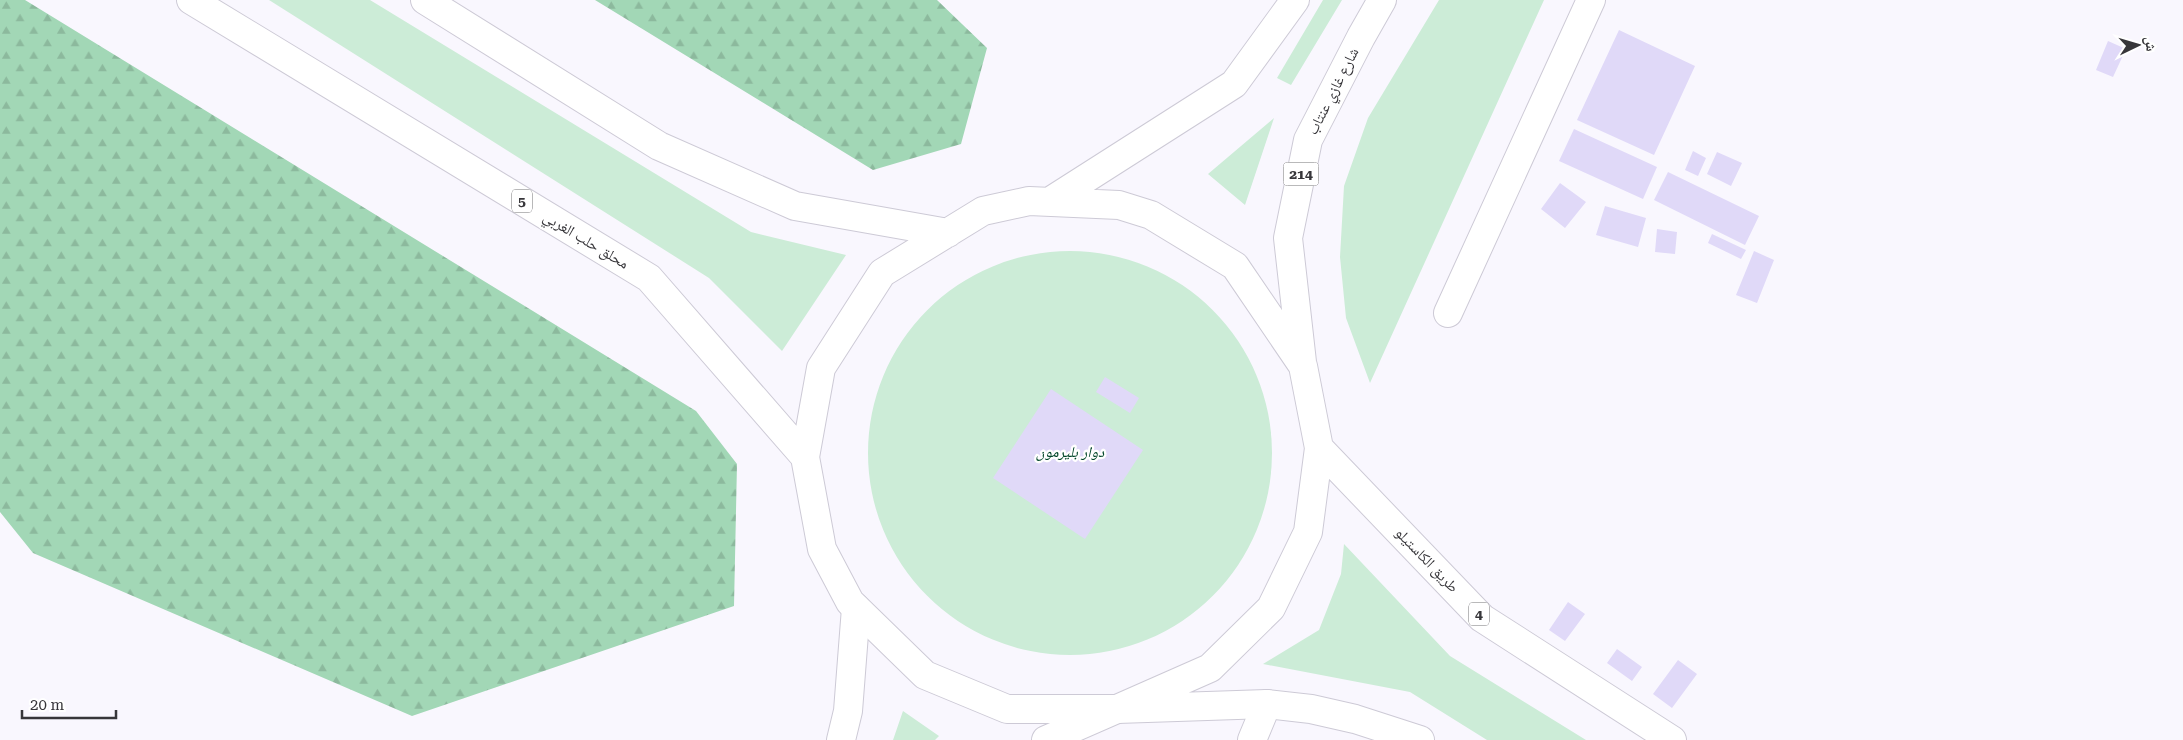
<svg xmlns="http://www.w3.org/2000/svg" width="2183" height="740" font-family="'Roboto Serif','Noto Naskh Arabic',serif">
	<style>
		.green { fill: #ccecd7 }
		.forest { fill: url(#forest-firs) }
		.building { fill: #e0d9f8 }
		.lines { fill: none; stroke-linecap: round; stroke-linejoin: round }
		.street-casing { stroke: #cdcad6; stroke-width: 30 }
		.primary-casing { stroke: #cdcad6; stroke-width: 30 }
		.highway-casing { stroke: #cdcad6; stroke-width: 30 }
		.street { stroke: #fff; stroke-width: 28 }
		.primary { stroke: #fff; stroke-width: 28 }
		.highway { stroke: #fff; stroke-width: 28 }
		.labels { text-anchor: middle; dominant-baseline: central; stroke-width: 4.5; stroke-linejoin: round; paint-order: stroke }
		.shield { fill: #fff; stroke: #737275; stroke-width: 1 }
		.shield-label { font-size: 14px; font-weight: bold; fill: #37363a }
		.street-label { font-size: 15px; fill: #37363a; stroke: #fff }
		.park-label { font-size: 15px; font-style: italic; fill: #024629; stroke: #fff }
	</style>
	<defs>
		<pattern id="forest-firs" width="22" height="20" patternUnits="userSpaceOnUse" patternTransform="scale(1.25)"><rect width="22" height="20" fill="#a2d7b6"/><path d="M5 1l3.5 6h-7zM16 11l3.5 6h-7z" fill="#8cb99d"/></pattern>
	</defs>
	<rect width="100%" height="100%" fill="#f9f7fe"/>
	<path class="green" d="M269 0H370L751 232 846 255 782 351 709 278Z
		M1323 0H1342L1291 85 1277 78Z
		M1439 0H1544L1370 383 1346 318 1340 257 1344 186 1368 118Z
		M1274 118 1245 205 1208 174Z
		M868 453a202 202 0 1 1 404 0a202 202 0 1 1-404 0Z
		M1344 544 1450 656 1586 740H1487L1410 692 1263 664 1319 630 1341 574Z
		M903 711 939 736 935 740H893Z"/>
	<path class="forest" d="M0 0H25L696 411 737 464 734 606 412 716 33 553 0 512Z
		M595 0H937L987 48 961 144 873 170Z"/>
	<path class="building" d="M1619 30 1695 66 1654 155 1577 120Z
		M2108 41 2126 49 2113 77 2096 70Z
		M1574 129 1657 167 1643 199 1559 161Z
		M1693 151 1706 158 1698 176 1685 170Z
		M1717 152 1742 163 1731 186 1707 174Z
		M1668 172 1759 216 1745 245 1654 200Z
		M1560 183 1586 202 1565 228 1541 209Z
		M1605 206 1646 218 1638 247 1596 235Z
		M1657 229 1677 232 1675 254 1655 252Z
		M1712 234 1746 250 1741 259 1708 243Z
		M1754 251 1774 260 1757 303 1736 295Z
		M1105 377 1139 398 1130 413 1096 392Z
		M1051 389 1143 450 1085 539 993 478Z
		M1568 602 1585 614 1565 641 1549 630Z
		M1617 649 1642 667 1632 681 1607 663Z
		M1678 660 1697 674 1672 708 1653 694Z"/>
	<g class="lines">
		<g class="street-casing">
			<path id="street" d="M1448 313 1591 0
				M1252 740 1267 704"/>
		</g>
		<g class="primary-casing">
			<path id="primary" d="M841 740 848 711 856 608
				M1046 740 1117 709"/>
		</g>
		<g class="highway-casing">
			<path id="highway" d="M191 0 649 278 805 457
				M425 0 659 146 795 206 948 233
				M1049 202 1234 84 1295 0
				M1302 362 1288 238 1308 140 1361 37 1382 0
				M1319 448 1482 618 1672 740
				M1117 709 1210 668 1271 608 1308 532 1319 448 1303 366 1235 266 1151 215 1119 205 1029 201 983 211 882 273 821 368 805 457 822 549 850 602 925 675 1007 709H1117L1267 704 1311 709 1355 719 1420 740"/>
		</g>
		<use href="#street" class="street"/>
		<use href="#primary" class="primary"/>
		<use href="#highway" class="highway"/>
	</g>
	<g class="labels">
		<g class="shield">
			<rect x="1283.5" y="162.5" width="35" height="23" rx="4"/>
			<rect x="512" y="189.5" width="20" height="23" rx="4"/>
			<rect x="1469" y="602.5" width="20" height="23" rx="4"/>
		</g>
		<g class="shield-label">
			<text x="1301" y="174">214</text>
			<text x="522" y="201">5</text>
			<text x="1479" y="614">4</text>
		</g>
		<g class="street-label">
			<text transform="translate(1333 91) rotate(-63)">شارع غازي عنتاب</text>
			<text transform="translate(586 240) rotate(31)">محلق حلب الغربي</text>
			<text transform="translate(1427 560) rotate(46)">طريق الكاستيلو</text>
		</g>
		<g class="park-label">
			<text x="1070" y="452">دوار بليرمون</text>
		</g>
	</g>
	<g transform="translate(2138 45) rotate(85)" stroke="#ffffff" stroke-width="4" paint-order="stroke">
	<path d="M0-4L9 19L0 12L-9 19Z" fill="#37363a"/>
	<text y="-8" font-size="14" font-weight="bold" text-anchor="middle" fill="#37363a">ش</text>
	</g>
	<path d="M22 710v8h94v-8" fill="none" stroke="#37363a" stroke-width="2.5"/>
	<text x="30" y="710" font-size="15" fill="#37363a" stroke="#ffffff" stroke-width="4" paint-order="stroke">20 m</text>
</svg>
